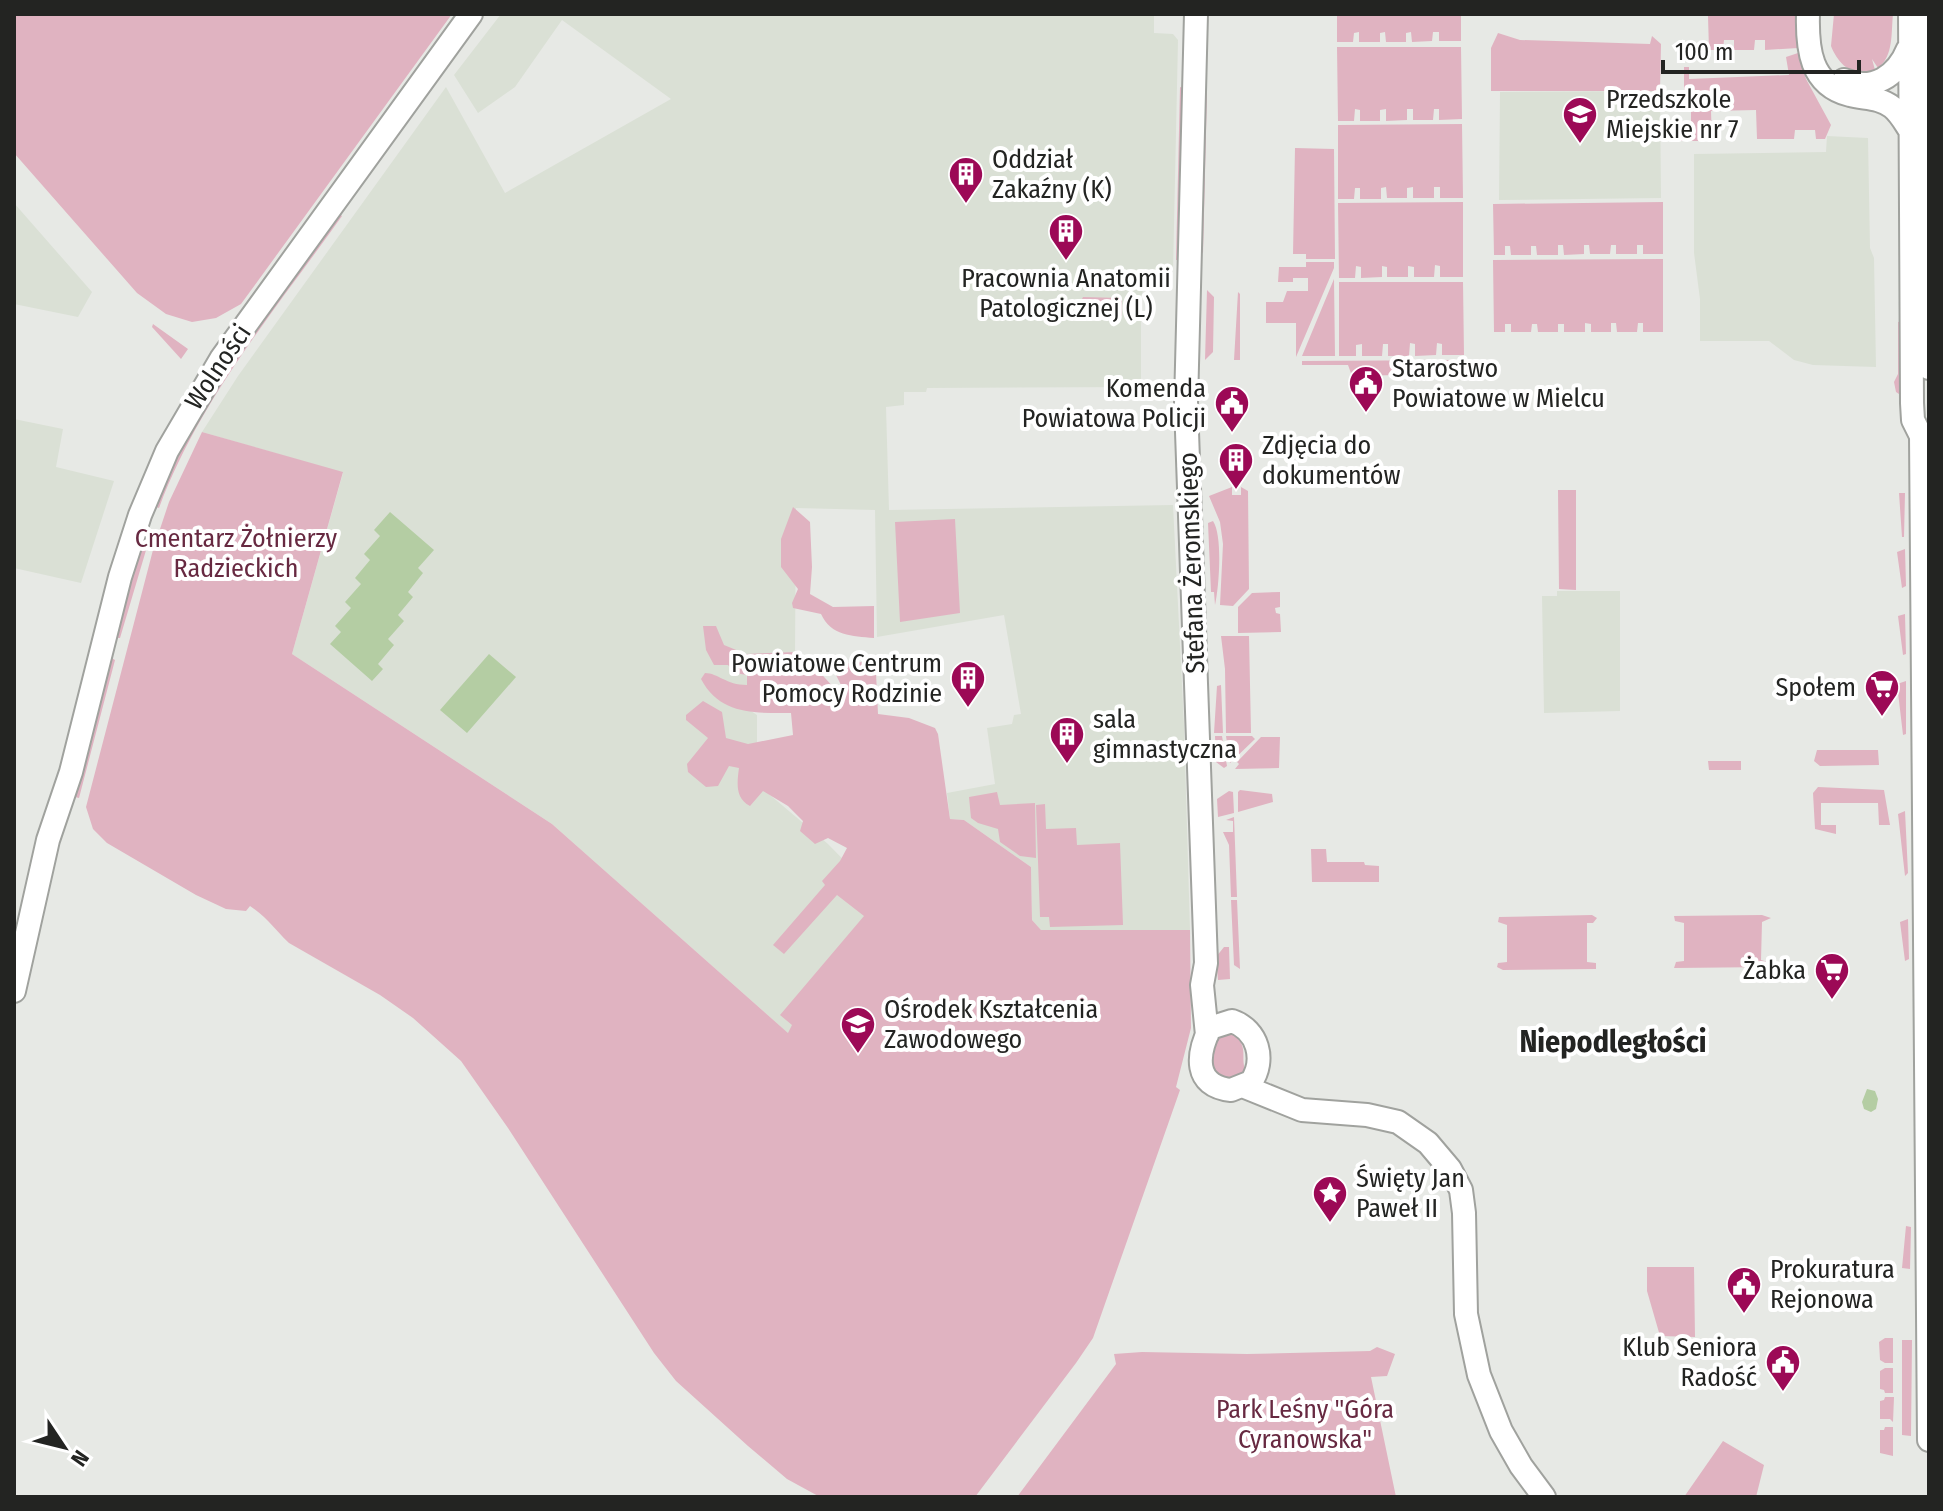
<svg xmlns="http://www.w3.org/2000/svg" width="1943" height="1511" font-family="'Fira Sans Condensed',sans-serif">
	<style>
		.built { fill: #dae0d5 }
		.green { fill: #e0b3c1 }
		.water { fill: #b4cda3 }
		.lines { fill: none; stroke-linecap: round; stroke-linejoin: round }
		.secondary-casing { stroke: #a0a29e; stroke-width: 26 }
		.secondary { stroke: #fff; stroke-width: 22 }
		.labels { text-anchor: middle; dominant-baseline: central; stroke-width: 8; stroke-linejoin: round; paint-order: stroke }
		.poi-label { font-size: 26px; fill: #232422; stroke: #fff; text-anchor: start }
		.street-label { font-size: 26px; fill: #232422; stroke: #fff }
		.park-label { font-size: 26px; fill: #672941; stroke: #fff }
		.quarter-label { font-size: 30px; font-weight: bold; fill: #232422; stroke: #fff }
	</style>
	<rect width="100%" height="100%" fill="#e7e9e5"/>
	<path class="built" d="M501 14H1154V33L1173 34 1178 40 1173 272 1149 271 1141 297V387L927 388 926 392H904V405L886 407 889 510 1173 505 1184 725 1190 930H1041L1032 920 1031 867 964 820 950 819 947 793 995 784 987 728 1012 724 1014 715 1021 714 1004 615 877 637 875 510 796 508 795 652 746 655 748 709 757 715V784L828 844 880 897 789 1034 552 824 292 654 343 473 202 432 238 376 446 87 505 193 671 99 562 20 515 87 478 113 454 75Z
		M1660 91 1661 198 1499 200 1500 92Z
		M1827 136 1868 138 1870 248 1874 258 1876 367 1813 365 1794 360 1769 341H1700V299L1694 253V154L1826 152Z
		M14 203 92 292 78 317 14 304Z
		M14 419 63 429 56 467 114 481 81 583 14 568Z
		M1557 591H1620V711L1544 713 1542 596H1557Z"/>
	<path class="green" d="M17 14H452L241 304 216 318 192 322 166 314 137 293 14 153V17Z
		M1337 14H1461V41H1439V32H1433L1432 41 1412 42 1411 32 1406 33V42H1386L1385 32 1380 33V42H1359V32L1354 33 1353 42H1337Z
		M1700 14H1798V48L1765 50V40H1755L1754 50H1734V40H1724L1723 50H1709L1708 16Z
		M1834 14H1893C1891 32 1894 56 1878 68L1872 59 1875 70C1854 78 1839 66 1831 46Z
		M1498 33 1520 40 1650 44 1652 36 1661 44 1660 91H1491V48Z
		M1337 47H1461L1462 119 1439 120V109H1434L1433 120H1413V109H1407V120L1386 121V109L1380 110V121H1360V110L1355 109 1354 121H1338Z
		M1798 53 1806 79 1831 125 1825 139H1816L1815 130H1795L1794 139H1757L1756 110 1711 111 1712 141H1680V121H1691V92H1684V67H1689V79L1789 75 1786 57Z
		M1180 87 1183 88 1180 260H1176Z
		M1207 93 1203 253 1200 251 1204 94Z
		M1462 124 1463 198H1440V187H1434V198H1413V187L1407 188V198H1387L1386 187 1381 188V199H1360V188H1355L1354 199H1338V125Z
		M1295 148 1334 149 1335 259H1306V254H1293Z
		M1463 202V277H1440V266L1435 265 1434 277H1414V267L1408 266V277H1387V267L1382 266V277L1361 278V267L1356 266 1355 278H1339L1338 203Z
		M1663 202V254H1643V245H1637V254H1616V245H1611L1610 254H1590L1589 245H1584V254L1564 255 1563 245H1558V255H1537L1536 246H1531V255H1511L1510 246H1505V255H1494L1493 204Z
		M338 213 342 216C276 309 199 400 159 508L153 506 180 446 222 375Z
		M1663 259V332H1643V323H1638L1637 332H1617L1616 323H1611V332H1591V324L1585 323V332H1564V324H1558V332H1538L1537 324H1532L1531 332H1511V324H1505V332H1494L1493 260Z
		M1306 262H1334V268L1296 357V323H1266V302H1283L1287 291H1308V278H1293V282H1278L1279 267H1306Z
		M1334 279 1335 356H1302Z
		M1339 282H1463L1464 355H1442V344L1437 343 1436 355 1415 356V344L1410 343 1409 356H1388V344H1383L1382 356H1362V344L1356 345V356H1339Z
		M1207 290 1214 297 1213 352 1205 360Z
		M1238 292 1240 294V360H1234Z
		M1083 297 1122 298V316L1110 315 1108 306 1087 305 1086 314H1082L1078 307Z
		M1904 321 1902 396 1896 392 1894 382 1898 374V322Z
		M153 324 188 349 181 359 152 327Z
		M1464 360V377H1446L1445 374 1352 376 1348 365H1302V361Z
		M202 432 343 472 292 654 552 824 788 1033 792 1025 780 1015 864 916 837 895 784 954 773 945 825 885 822 881 840 861 847 848 828 838 815 844 800 831 803 821 788 806 763 791 750 806C735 798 737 783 739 768L729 766 718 786 706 787 688 772 687 764 708 738 686 720V715L703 701 722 712 726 738 748 744 793 735 791 713C754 713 720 715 701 679L705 673C718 673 726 685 747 685V675L735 673 728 665H714L706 650 703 626H716L724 645 746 654 795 652 813 665 837 691 843 689 831 665 873 661 876 673 878 714 909 718 935 728 938 734 950 819 964 820 1031 867 1032 920 1041 930H1190L1191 1028 1176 1087 1180 1090 1093 1338 1076 1363 975 1497H820L787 1479 748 1446 676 1381 654 1353 508 1128 461 1061 413 1018 380 995 289 943C273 928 269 919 250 906L246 911 226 909 196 895 107 843 93 829 86 807 153 550 169 502Z
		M1232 487V495H1241V487L1248 491 1249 589 1233 606 1220 605 1223 544 1220 522 1209 496Z
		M1558 490H1576V590L1559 589Z
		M1899 493H1905L1904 537H1902Z
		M793 507 810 522 812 567 810 594 833 607 874 606V638C852 636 831 636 821 614L793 608 792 603 798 589 781 567V539Z
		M955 519 960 613 900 622 895 522Z
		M1213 521C1223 536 1219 587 1215 605L1214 592H1211L1208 523Z
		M145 528 152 530 120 638H114Z
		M1905 549 1906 586 1902 588 1897 552Z
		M1280 592V607L1275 608 1276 613 1280 614 1281 632 1238 633V607L1252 593Z
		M1905 614 1906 654 1903 655 1898 616Z
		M1221 636H1249L1251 733H1226L1225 669Z
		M110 657 115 660 79 798 75 797Z
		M1906 681V734L1903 735 1897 684Z
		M1221 685 1223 733H1214L1217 686Z
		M1215 736H1222L1227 766 1224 768 1216 762Z
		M1226 736H1252L1255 739 1230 763Z
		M1261 737H1280L1279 768 1235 769 1239 764 1237 762Z
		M1817 750H1878L1879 765 1820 766 1814 761Z
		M1708 761H1741V770H1709Z
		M1818 787 1884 790 1890 825H1879L1878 803H1821V825H1836V834L1815 829 1813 793Z
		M1240 790 1272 794 1273 802 1238 812V792Z
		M1229 791 1233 792 1234 813 1218 817 1217 799Z
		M997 792 1000 805 1035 803 1036 858 1020 856 1000 842 998 829 978 823 971 818 969 797Z
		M1045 804 1046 829 1076 828 1077 845 1120 843 1123 925 1050 927 1049 917H1040L1036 805Z
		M1905 811 1908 873 1905 876 1898 814Z
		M1234 817 1237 897H1231L1229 845 1223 832H1233V821L1226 820Z
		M1311 849H1326L1327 862H1364L1365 865 1379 866V882H1312Z
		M1231 900H1237L1240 969 1234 965Z
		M1592 915 1597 918 1593 923H1587V962L1596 963V969L1503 970 1497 967 1498 963 1507 962V925L1498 922 1499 917Z
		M1762 915 1771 918 1762 922 1761 960 1771 963 1770 967 1674 968 1676 962 1684 961V923L1675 921 1674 916Z
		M1908 919 1909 959 1905 961 1900 922Z
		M1224 947H1229L1230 979 1218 980 1216 957Z
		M1230 1031C1252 1047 1238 1057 1247 1074L1232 1083C1195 1066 1217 1058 1219 1032Z
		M1906 1226 1911 1227 1910 1269 1902 1268Z
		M1647 1267H1694L1695 1337 1660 1336 1647 1291Z
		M1885 1338H1893V1363H1885L1880 1360 1879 1342Z
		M1902 1340H1912L1911 1436 1902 1435Z
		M1377 1347 1395 1354 1387 1376 1371 1377 1396 1497H1017L1116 1364 1114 1354 1142 1352 1247 1354 1370 1351Z
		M1885 1368H1893V1393H1885L1884 1390 1880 1389V1371Z
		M1885 1397H1894L1893 1422 1890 1419H1880V1401L1884 1400Z
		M1885 1427H1893V1456L1880 1453V1430H1884Z
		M1723 1441 1764 1465 1756 1497H1684Z"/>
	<path class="water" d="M390 512 434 550 418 568 423 573 408 592 413 597 398 615 404 621 388 639 394 645 378 664 383 669 372 681 330 644 341 632 335 626 351 608 345 602 361 584 355 578 370 560 364 554 380 536 374 530Z
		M489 654 516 677 467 733 440 710Z
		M1867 1089 1875 1091 1878 1099 1876 1109 1871 1112 1864 1109 1862 1102Z"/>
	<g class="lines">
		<g class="secondary-casing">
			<path id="secondary" d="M1196 14 1186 404 1206 963 1202 985 1207 1035
				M1808 14C1807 48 1810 85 1850 95 1864 99 1879 97 1892 107 1900 113 1905 123 1911 132
				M1910 14 1912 403 1913 420 1921 436 1929 1440
				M1928 14 1929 368
				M1844 80C1873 92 1897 76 1908 49
				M14 991 48 840 71 772 120 577 140 515 167 451 221 359 471 14
				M1232 1021C1258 1030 1266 1060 1251 1082L1231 1090C1193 1086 1197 1054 1210 1028Z
				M1245 1087 1302 1110 1367 1115 1398 1122 1428 1143 1450 1169 1461 1190 1464 1213 1466 1314 1479 1375 1501 1431 1521 1466 1544 1497"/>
		</g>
		<use href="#secondary" class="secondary"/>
	</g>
	<defs>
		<g id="school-pin" transform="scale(1.8)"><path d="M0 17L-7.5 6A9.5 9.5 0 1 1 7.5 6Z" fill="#9c0956" stroke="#fff"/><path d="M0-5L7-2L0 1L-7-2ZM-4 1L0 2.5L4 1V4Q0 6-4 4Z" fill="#fff"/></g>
		<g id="building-pin" transform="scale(1.8)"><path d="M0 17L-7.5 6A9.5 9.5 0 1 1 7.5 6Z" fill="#9c0956" stroke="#fff"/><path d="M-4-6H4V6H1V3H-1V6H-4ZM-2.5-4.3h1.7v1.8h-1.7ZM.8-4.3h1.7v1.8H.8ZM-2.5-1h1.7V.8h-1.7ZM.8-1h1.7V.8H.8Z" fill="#fff"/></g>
		<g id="civic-pin" transform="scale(1.8)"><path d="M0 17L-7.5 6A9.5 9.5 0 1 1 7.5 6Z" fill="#9c0956" stroke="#fff"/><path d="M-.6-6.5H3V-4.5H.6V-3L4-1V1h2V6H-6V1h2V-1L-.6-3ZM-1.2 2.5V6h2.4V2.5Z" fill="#fff"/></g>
		<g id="supermarket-pin" transform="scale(1.8)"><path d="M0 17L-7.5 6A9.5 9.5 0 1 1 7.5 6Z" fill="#9c0956" stroke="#fff"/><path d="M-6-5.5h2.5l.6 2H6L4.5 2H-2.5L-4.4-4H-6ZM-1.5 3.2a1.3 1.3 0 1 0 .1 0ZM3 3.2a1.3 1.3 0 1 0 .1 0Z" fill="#fff"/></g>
		<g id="sight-pin" transform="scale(1.8)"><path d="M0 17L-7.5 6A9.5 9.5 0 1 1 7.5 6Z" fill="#9c0956" stroke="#fff"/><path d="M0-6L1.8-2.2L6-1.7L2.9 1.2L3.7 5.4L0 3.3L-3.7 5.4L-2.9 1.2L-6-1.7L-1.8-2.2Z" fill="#fff"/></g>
	</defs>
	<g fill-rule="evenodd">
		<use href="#school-pin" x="1580" y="114"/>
		<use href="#building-pin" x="966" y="174"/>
		<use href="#building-pin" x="1066" y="231"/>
		<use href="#civic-pin" x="1366" y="383"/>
		<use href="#civic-pin" x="1232" y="403"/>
		<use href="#building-pin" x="1236" y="460"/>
		<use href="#building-pin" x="968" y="678"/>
		<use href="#supermarket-pin" x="1882" y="687"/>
		<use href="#building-pin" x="1067" y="734"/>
		<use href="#supermarket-pin" x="1832" y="970"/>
		<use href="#school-pin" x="858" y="1024"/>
		<use href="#sight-pin" x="1330" y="1193"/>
		<use href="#civic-pin" x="1744" y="1284"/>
		<use href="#civic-pin" x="1783" y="1362"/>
	</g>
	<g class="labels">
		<g class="poi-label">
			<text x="1606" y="99">Przedszkole<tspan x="1606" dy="30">Miejskie nr 7</tspan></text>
			<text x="992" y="159">Oddział<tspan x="992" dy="30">Zakaźny (K)</tspan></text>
			<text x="1066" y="278" text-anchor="middle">Pracownia Anatomii<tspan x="1066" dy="30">Patologicznej (L)</tspan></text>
			<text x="1392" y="368">Starostwo<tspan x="1392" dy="30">Powiatowe w Mielcu</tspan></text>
			<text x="1206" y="388" text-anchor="end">Komenda<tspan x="1206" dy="30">Powiatowa Policji</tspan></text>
			<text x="1262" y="445">Zdjęcia do<tspan x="1262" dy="30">dokumentów</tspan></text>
			<text x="942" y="663" text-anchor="end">Powiatowe Centrum<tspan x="942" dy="30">Pomocy Rodzinie</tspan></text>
			<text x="1856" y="687" text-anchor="end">Społem</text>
			<text x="1093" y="719">sala<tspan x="1093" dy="30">gimnastyczna</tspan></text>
			<text x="1806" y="970" text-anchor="end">Żabka</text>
			<text x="884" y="1009">Ośrodek Kształcenia<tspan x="884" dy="30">Zawodowego</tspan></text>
			<text x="1356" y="1178">Święty Jan<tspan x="1356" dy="30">Paweł II</tspan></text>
			<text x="1770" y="1269">Prokuratura<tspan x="1770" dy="30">Rejonowa</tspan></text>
			<text x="1757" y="1347" text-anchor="end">Klub Seniora<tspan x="1757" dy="30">Radość</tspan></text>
		</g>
		<g class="street-label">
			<text transform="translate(218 367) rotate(-56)">Wolności</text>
			<text transform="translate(1192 563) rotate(-92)">Stefana Żeromskiego</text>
		</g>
		<g class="park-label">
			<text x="236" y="538">Cmentarz Żołnierzy<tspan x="236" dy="30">Radzieckich</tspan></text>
			<text x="1305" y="1409">Park Leśny "Góra<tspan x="1305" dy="30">Cyranowska"</tspan></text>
		</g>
		<g class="quarter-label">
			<text x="1613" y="1042">Niepodległości</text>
		</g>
	</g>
	<rect width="1943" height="1511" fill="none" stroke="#232422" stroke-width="32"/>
	<g transform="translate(64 1447) rotate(125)" stroke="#ffffff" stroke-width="6" paint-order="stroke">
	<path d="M0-6L14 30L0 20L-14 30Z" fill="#232422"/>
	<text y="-12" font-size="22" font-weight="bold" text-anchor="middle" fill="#232422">N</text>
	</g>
	<path d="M1663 60v12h196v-12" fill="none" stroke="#232422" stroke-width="4"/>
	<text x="1675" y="60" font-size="24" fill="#232422" stroke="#ffffff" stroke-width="6" paint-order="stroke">100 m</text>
</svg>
